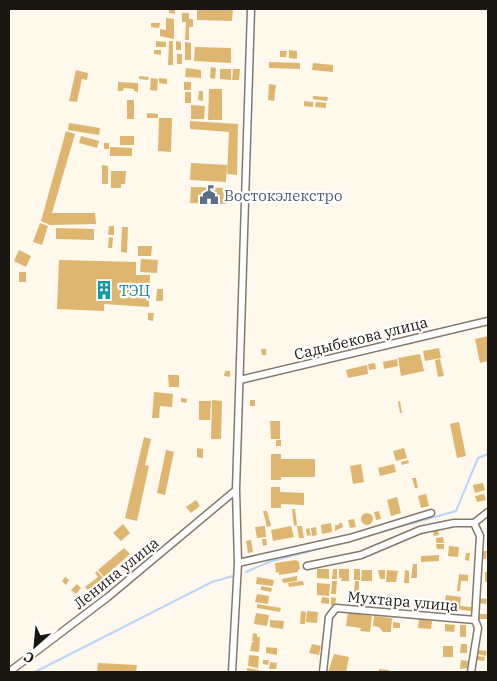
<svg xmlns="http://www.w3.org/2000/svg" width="497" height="681" font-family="'IBM Plex Serif',serif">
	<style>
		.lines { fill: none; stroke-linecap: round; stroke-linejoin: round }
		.stream { stroke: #bad5fb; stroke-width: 2 }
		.building { fill: #dfb66f }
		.minor-casing { stroke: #837a6b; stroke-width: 9 }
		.minor { stroke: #fff; stroke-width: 6 }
		.labels { text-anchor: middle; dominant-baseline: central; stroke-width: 4.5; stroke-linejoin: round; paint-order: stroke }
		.service-label { font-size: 15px; fill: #4e5e75; stroke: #fff; text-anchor: start }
		.culture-label { font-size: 15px; fill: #0d838f; stroke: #fff; text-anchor: start }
		.street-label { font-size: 15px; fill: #1a1610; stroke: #fff }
	</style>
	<rect width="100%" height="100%" fill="#fef8ed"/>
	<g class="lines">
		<path class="stream" d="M377 533 456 511 478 458 488 454
			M246 572 269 562 329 546
			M35 672 212 582 233 576"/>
	</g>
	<path class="building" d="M169 9H175V14L169 13Z
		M197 9H233L232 21 197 20Z
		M182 13H189V19H193V27H189V40H185L186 22H182Z
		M166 18 174 19V39L160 36V29L166 30Z
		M151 23H160L159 28 151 27Z
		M156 41 166 42V47H156Z
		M169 41H173V65H168Z
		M176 41 181 42V50H176Z
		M185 42 191 43V60H185Z
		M195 47 231 48V63L194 61Z
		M154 50H161V55L154 54Z
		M289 50 297 51V59L289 58Z
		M280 51H287L286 57H280Z
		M177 54H182V64H177Z
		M269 62 300 63V69L269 68Z
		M313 63 333 65V72L312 70Z
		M211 67 216 68 215 79 210 78Z
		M186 68 201 70V78L185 77Z
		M220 69H231V80L220 79Z
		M233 69H240L239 80H232Z
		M76 70 88 73 87 80 82 79 77 102 69 101Z
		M139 76 149 77 148 80 139 79Z
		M151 78 158 79 157 91 150 90Z
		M159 78 167 79V84L159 83Z
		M118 82 138 83V92L134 91V89L124 88 123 91H118Z
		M184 82H191V90H184Z
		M269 84 276 85 274 101 268 100Z
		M209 89H222V120H208Z
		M199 91H203V101L198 100Z
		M185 92H191V103H185Z
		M313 96 328 97 327 101 313 99Z
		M127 100H134V119H127Z
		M304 101 313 102V107L304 106Z
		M316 102 326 103V108L315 107Z
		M191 105 205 106 204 119H191Z
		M147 113 158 114V118H147Z
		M159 118H172L171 152 158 151Z
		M190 121 238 124 237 175 227 174 229 132 190 129Z
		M69 123 100 128 99 135 68 130Z
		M66 131 75 134 52 213H95L96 224 50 225 41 221Z
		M81 136 99 141 97 148 79 143Z
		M120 136H134V145H120Z
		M104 143H109V149H104Z
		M110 147 132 148V156H110Z
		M191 163 227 165 226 182 190 180Z
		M102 165 108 166V184H102Z
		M111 171H126L125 184H121V188H111Z
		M191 187 227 188V204L190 203Z
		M40 223 48 226 42 245 33 242Z
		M109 226H114V235H108Z
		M122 227H128L127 253 121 252Z
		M56 228 94 229V240L56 239Z
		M109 237 113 238 112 248H108Z
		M138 246H152L151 256H138Z
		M19 250 31 256 26 267 14 261Z
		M141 259 158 260 157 273 140 272Z
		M59 260 136 262V275H150L149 307 104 304V311L57 309Z
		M19 272H26V282H19Z
		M157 289H163V301H156Z
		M148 313H154L153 321 148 320Z
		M488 336V361L480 363 475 339Z
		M439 348 441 358 425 361 423 351Z
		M261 349H266V355H262Z
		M420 354 424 371 401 376 398 358Z
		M397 359 398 366 384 369 383 362Z
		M440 359 444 376 438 377 435 360Z
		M375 363 376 369 369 370 368 364Z
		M367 365 368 374 348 378 346 370Z
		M225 371H230V377L224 376Z
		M168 375H179V387H169Z
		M154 392 173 394 172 407 160 406 159 418H152Z
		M181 398 187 399 186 403 181 402Z
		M212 400 222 401 221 439H211Z
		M250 400H255V406H250Z
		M199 401H211L210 420H199Z
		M400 401 402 413H400L398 402Z
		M270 421H280V439H271Z
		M459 422 466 456 457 458 450 424Z
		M144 437 151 439 145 465 149 466 137 521 125 518Z
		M276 440H281V446H276Z
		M197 448 203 449V458L197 457Z
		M404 448 407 458 396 461 393 451Z
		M166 450 174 452 165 495 157 493Z
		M271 454H281V459H315V477H281V480H271Z
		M408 460 409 463 402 465 401 462Z
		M361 464 364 482 353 484 350 466Z
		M394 464 396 472 380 476 378 468Z
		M412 478H416L418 488H415Z
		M483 483 485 490 475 493 473 485Z
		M271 487H280V492L304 493V505L281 504V508H271Z
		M426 494 429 506 421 508 418 496Z
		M484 494 486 500 477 502 475 496Z
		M397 497 401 513 391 516 387 500Z
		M196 500 200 506 191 513 186 507Z
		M292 509H295L297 525 294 526Z
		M263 511H267L271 526 267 527Z
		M379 511 381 519 376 520 374 512Z
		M361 519a6 6 0 1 1 12 0a6 6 0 1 1-12 0Z
		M354 519 356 527 350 528 348 520Z
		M331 523 332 532 322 534 321 525Z
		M339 523H342L343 527 335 531V525H339Z
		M123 524 130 533 121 541 113 533Z
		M265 526 266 537 257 538 255 527Z
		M291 526 294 537 273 541 271 530Z
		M297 526H302L304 538H299Z
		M316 527 317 535 312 536 311 528Z
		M309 528 311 535 307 536 306 529Z
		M438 529 439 535 434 536 433 530Z
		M443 537 444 543H436V538Z
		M262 539H266L267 545 263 546Z
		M251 540 253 552 248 553 246 541Z
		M436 544H444V549H437Z
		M449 546 459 547 458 557 448 556Z
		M143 547 145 549 137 556 135 554Z
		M124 548 130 554 104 577 98 570Z
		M483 551H487L486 559H483Z
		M466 553H470L469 561 465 560Z
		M439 555V561L421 562V556Z
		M296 560 299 562 300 569 298 570V572L279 575V572L276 573 275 563Z
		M413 564H417V578H411Z
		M317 569H329V579L317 578Z
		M333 569H337V579H332Z
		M339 569H349V581H341L342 578H339Z
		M354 569H360V580H354Z
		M362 570H372V581H361Z
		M378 570H385V579H380Z
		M387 570 398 571 396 582H386Z
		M405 570 409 571V583H404Z
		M97 571 103 578 88 590 85 587 98 577 95 573Z
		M485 572H488V582H485Z
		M459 574 468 575V581H461L460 591H457Z
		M297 576V581L283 583 282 579Z
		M65 577 69 580 66 585 62 581Z
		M257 577 274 580 273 586 256 584Z
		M303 581 304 585 289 587 288 583Z
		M332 581H337L336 594H331Z
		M355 581H359V593L354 592Z
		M317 583 330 584 329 596 317 595Z
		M77 584 81 588 76 594 71 590Z
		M261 586 272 588 271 592 261 590Z
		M257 594 269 596 268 604 255 602Z
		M355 594H359L358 602H354Z
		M446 595 461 597 460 606 471 607V611L444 608Z
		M322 597 329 598V604L321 603Z
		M331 597 336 598 335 606 331 605Z
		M480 598 487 599 486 604 479 603Z
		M257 604 281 608 280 612 257 608Z
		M301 611 306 612 305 624H300Z
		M307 611 318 612 317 623 306 622Z
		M348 612 372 616 370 632 360 631 361 628 346 626Z
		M256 613 269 615 267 626 254 624Z
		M478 614H487V619H478Z
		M374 616 392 618 391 632H383L379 627 373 626Z
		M419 619 432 621 431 629 418 628Z
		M270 620 284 621 283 629 270 627Z
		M393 622 400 623V628H393Z
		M445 624 455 625 454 632 445 631Z
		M460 625H466V637H460Z
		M253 633 257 634V637H260L259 652 250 651 252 642H256L252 641Z
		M312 644 321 646 319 655 309 653Z
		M461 644H467V653H460Z
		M443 646H453V657H443Z
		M266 647 277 648V655L266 653Z
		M478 650 487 651 486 656 478 654Z
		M334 654 349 657 346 672H328Z
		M249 655 259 656 258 668 248 666Z
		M478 656 485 657 484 661 477 660Z
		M263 660H269L268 665 263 664Z
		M461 660 468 661 467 668 460 669Z
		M270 662 277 663 276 669H269Z
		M98 663 137 665 136 672 97 671Z
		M247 668 259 670V672H247Z
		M379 669 389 670V672H379Z"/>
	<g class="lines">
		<g class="minor-casing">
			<path id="minor" d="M240 380 488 321
				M238 563 350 538 431 513
				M307 566 361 555 420 530 454 523H474L488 512
				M9 672 108 597 236 490
				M232 672 238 563 236 490 251 9
				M323 672 329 617 336 608 475 620
				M471 672 478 628 475 620 480 536 474 523"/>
		</g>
		<use href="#minor" class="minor"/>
	</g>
	<defs>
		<g id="civic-bare" transform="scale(1.5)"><path d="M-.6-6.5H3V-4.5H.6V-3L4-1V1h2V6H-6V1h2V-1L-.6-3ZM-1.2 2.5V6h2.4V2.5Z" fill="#5c6f8a" stroke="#fff" stroke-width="2.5" paint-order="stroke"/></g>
		<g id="building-bare" transform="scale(1.5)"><path d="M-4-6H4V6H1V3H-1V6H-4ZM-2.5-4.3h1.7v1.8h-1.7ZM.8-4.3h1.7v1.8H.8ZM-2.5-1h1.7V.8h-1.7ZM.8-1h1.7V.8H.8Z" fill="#0f9aa8" stroke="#fff" stroke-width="2.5" paint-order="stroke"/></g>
	</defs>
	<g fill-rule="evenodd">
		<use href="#civic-bare" x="209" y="195"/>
		<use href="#building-bare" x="104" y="290"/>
	</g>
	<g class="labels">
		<g class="service-label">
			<text x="224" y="195">Востокэлекстро</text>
		</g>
		<g class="culture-label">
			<text x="119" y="290">ТЭЦ</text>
		</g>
		<g class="street-label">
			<text transform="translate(361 338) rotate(-14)">Садыбекова улица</text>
			<text transform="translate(116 573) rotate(-39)">Ленина улица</text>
			<text transform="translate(403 601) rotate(5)">Мухтара улица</text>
		</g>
	</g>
	<rect width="497" height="681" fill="none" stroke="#1a1610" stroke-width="20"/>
	<g transform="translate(35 646) rotate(207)" stroke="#ffffff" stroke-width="4" paint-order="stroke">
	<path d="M0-4L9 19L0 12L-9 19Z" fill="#1a1610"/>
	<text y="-8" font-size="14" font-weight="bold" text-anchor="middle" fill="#1a1610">С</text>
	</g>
</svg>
